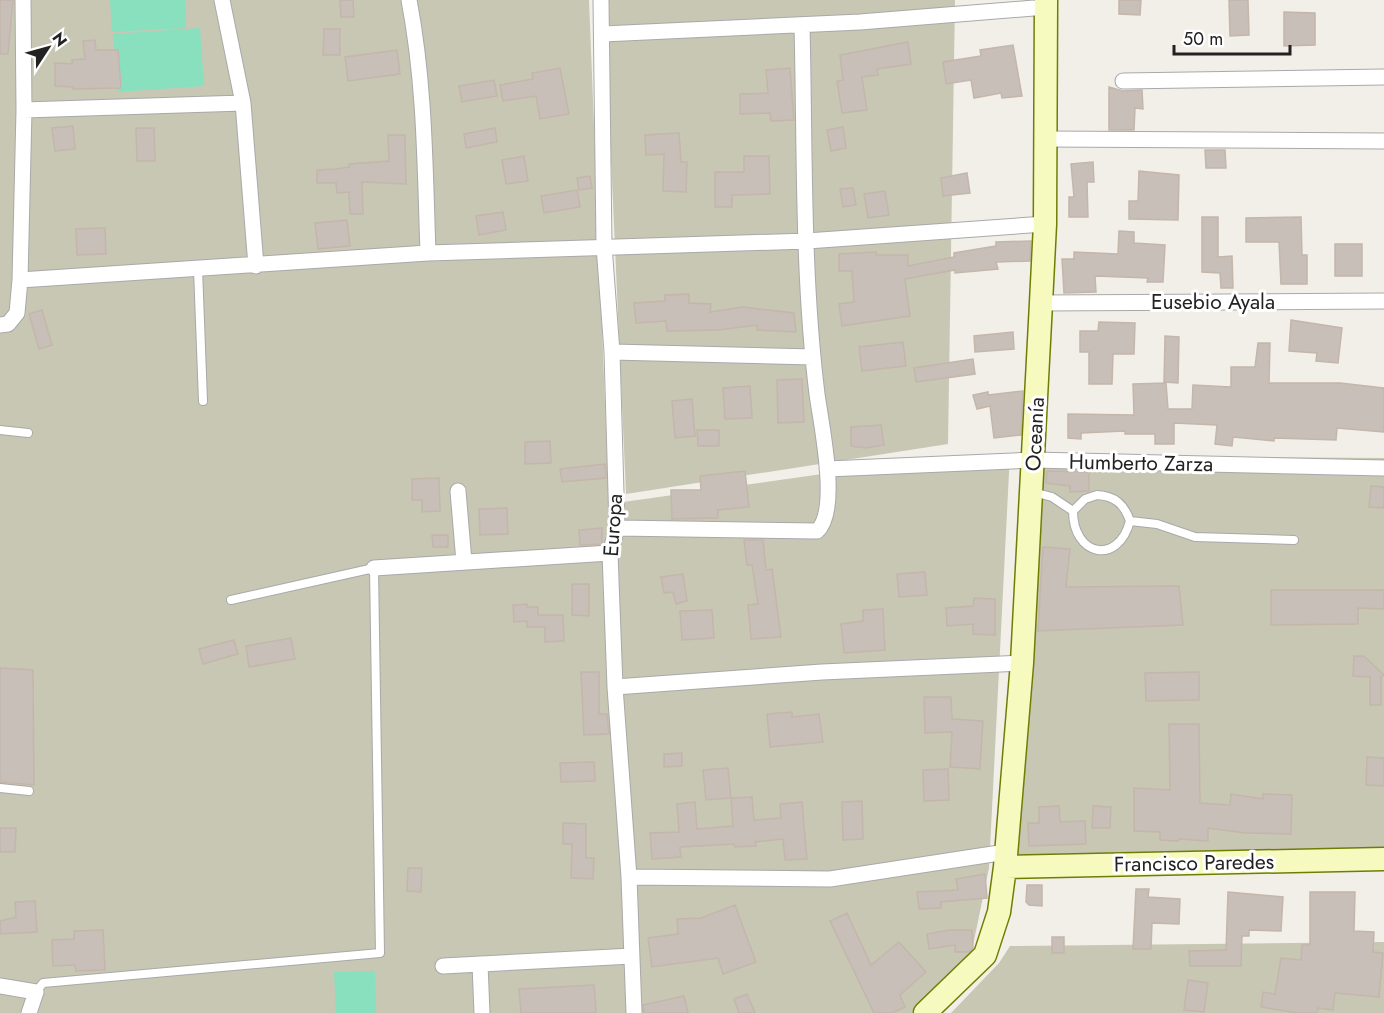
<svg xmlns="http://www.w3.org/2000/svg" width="1384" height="1013" font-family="Jost,sans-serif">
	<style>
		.construction { fill: #c7c7b4 }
		.pitch { fill: #88e0be }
		.building { fill: #c7bfb8; stroke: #c4b6ab; stroke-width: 1.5 }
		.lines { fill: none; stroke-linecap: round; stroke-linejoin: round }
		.lane-casing { stroke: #a9a9a9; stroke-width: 10 }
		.street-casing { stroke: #a9a9a9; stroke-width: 17 }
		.secondary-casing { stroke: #707d05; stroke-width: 25 }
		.lane { stroke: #fff; stroke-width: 8 }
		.street { stroke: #fff; stroke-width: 15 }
		.secondary { stroke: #f7fabf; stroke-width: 22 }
		.labels { text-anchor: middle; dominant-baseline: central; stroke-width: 6; stroke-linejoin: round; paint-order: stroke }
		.street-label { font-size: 21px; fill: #222; stroke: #fff }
	</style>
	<rect width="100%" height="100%" fill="#f2efe9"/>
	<path class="construction" d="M0 0H589L609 504 936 458 1010 453 989 868 971 955 912 1013H0Z
		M604 0H955L948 444 626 494Z
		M1030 456 1384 458V859L1011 861Z
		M1384 942V1013H951L999 963 1010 946Z"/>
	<path class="pitch" d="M110 0H185L186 28 112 32Z
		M200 28 204 86 118 92 113 34Z
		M375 971 376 1013H336L334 972Z"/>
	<path class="building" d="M0 0H13L8 54H0Z
		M340 0H353L354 17H341Z
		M1119 0H1141L1140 15 1119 14Z
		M1229 0H1248L1249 35 1230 36Z
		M1284 12 1315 13V45L1284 46Z
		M324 29H340V55H323Z
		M95 40 96 50H118L121 88 73 89V87L55 86V63L72 64V60L85 59 83 41Z
		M908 42 911 64 877 69 878 75 862 77 867 110 842 113 837 81 843 80 840 55Z
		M1013 45 1022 96 1002 98 1001 93 974 98 971 80 946 84 943 62 981 56 980 50Z
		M397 50 400 74 348 81 345 57Z
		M560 68 569 114 540 119 536 96 503 101 500 85 533 79 532 73Z
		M790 68 794 120 771 121 770 113 740 114V94L768 93 766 70Z
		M494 80 497 96 462 102 459 86Z
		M1109 87 1123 91 1142 90 1143 109 1135 108 1134 130H1109Z
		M73 126 75 149 55 151 52 128Z
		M843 127 846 148 831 151 827 130Z
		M136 128H154L155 161H137Z
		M495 128 497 142 466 148 464 134Z
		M679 133 681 162H687L686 192 663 191 664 154 646 155 645 135Z
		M388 135H405L406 184 362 182 363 214H350L349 192 337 193 336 183H317V170L336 169 349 167V164L389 161Z
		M1205 150H1225L1226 168H1206Z
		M524 156 528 181 506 184 502 160Z
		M744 156H769L770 194 732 195V207H715V172H744Z
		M1093 162 1094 182H1087L1088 217H1069V197H1074L1071 164Z
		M1139 171 1179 175 1178 220 1129 219V201H1138Z
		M967 173 970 193 943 196 941 178Z
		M590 176 592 188 579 190 577 178Z
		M853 188 856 205 843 207 840 189Z
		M577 190 580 207 544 213 541 196Z
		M885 191 889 215 868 218 864 194Z
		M503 212 506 230 479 235 476 216Z
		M1202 217H1218V257L1232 256 1233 288H1221L1220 273 1202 272Z
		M1301 217 1302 255H1307V284H1281L1279 242H1246V218Z
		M347 220 350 246 318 249 315 223Z
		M105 228 106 254 77 255 76 229Z
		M1119 231 1134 232V243L1165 245 1163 282H1147L1148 278 1095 276 1096 292 1064 293 1062 259H1074V252L1118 254Z
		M1031 241 1030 261 996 262 998 269 955 273V270L905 279 910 316 842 326 839 304 854 302 852 271H839V254L876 252V255H908V266L954 257V253L996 246V242Z
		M1335 244H1362V276H1335Z
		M689 294V303L711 304 710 312 743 307 794 313 796 332 757 330V325L719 330 667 331 666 321 636 323 634 303 665 301V295Z
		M42 310 52 345 39 349 29 314Z
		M1291 320 1342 328 1338 363 1316 361 1317 353 1289 351Z
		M1099 322 1135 323 1134 354H1113L1112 384H1089V352H1080V331H1098Z
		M1013 332 1014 349 975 352 974 336Z
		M1165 336 1179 337 1178 383 1164 382Z
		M903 342 906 366 862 371 859 347Z
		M1258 343H1270L1269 383H1340L1384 388V432L1337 428 1336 440 1274 438V441L1233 437 1232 446 1215 444 1217 425 1174 423V444H1155V434H1125V431L1081 433V439L1068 438V414L1134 415 1133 384 1166 383 1168 409H1192L1193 385 1231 387V367H1255Z
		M973 359 975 374 916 382 914 368Z
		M802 379 804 422 778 423 777 380Z
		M750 386 752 418 725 419 723 388Z
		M1023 391 1021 435 994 438 990 406 977 409 973 395 988 392V395Z
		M692 399 695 436 675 438 672 401Z
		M881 425 884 445 866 448 851 446V427Z
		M697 430H719V446H698Z
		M550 441 551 463 525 464V442Z
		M605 464 606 478 562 482 560 469Z
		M745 471 749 507 718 510V518L672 519 671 490H701L700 476Z
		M1047 471 1089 472V491L1070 492V486L1046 483Z
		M439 478 440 511 422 512V500H412V479Z
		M1371 486 1384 487V508L1369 507Z
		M507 508 508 534 480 535 479 509Z
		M602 528V544L580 545 579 530Z
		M432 535H448V547H433Z
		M744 540H763L766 570 772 569 781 637 751 639 748 605 758 604 752 565H747Z
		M1043 547 1070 549 1066 587 1179 586 1183 625 1038 631Z
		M925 572 927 595 899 597 897 574Z
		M683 574 687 601 676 604 673 592 664 593 661 577Z
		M572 584H589V616L572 615Z
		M1271 590H1384V609L1358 608V624L1271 625Z
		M974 598 995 599V635L973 634V624L947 626 946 608 973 606Z
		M527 604V607H538V615H563L564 641 545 642V627H527V621L514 622 513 605Z
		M883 609 885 650 844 653 841 624 863 621V610Z
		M712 610 714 638 682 640 680 611Z
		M291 638 295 659 249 667 246 646Z
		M234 640 238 654 203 664 199 649Z
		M1354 656H1364L1384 675 1381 677V705H1370V677L1353 676Z
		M0 668 33 670 34 785 0 782Z
		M581 672H599V714H607L609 734 584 735Z
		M1199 672V700L1146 701 1145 673Z
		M924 697H951L952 719 983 721 980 769 950 767 952 732 925 733Z
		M792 712V717L819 714 823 742 770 747 767 714Z
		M1169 724H1199L1200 803 1230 805 1231 794 1263 799V794L1292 795 1291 834 1245 833 1208 828V841L1179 839 1178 841 1160 840V832L1134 831V788L1170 790Z
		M682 753V766L664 767V754Z
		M1367 757 1384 758V786L1366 785Z
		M594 762 595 781 561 782 560 763Z
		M728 768 731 798 706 800 703 770Z
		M948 769 949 800 924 801 923 770Z
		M752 797 754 820 781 818 780 804 802 802 807 859 785 860 783 839 755 842 756 846 735 847 734 844 680 847 681 857 652 859 650 833 679 832 677 804 695 802 697 829 733 826 731 798Z
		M862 801 863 839 843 840 842 802Z
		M1059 806 1060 822 1085 821 1086 844 1029 846 1028 823H1039V807Z
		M1093 806 1111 807 1110 828H1092Z
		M563 823 586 824V858H594L593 879 571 878 572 844H563Z
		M0 828H16L15 852H0Z
		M408 868H422L421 892 407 891Z
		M985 874 987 898 941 902V908L919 909 917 892 958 890 956 879Z
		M1027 885H1042V906L1029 905 1026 902Z
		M1136 889H1149L1148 897 1180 899 1179 924 1152 923 1151 949H1133Z
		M1228 892 1283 897 1281 931 1249 930V936H1242L1241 966H1190L1189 951 1226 950Z
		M1310 892H1355L1354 931 1374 932 1373 952 1383 953 1379 997 1335 993 1333 1010 1318 1008 1317 1013H1298L1261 1007 1263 992 1275 994 1281 958 1301 960 1302 945H1310Z
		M35 901 37 932 0 934V921L16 917 15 902Z
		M735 905 756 962 723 974 718 958 652 967 648 938 678 934 677 919 701 918Z
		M847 913 871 965 899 942 926 972 900 995 905 1007 892 1013H874L830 921Z
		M103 930 105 970 76 971 75 965 53 966 52 940 74 939V931Z
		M949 930H972L973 948 969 952H955V945L929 949 927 934Z
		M1052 937H1064V953H1052Z
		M1188 980 1208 983 1204 1012 1184 1010Z
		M594 985 596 1013H521L519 989Z
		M747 994 755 1013H739L734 999Z
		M684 996 688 1013H644L643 1005Z"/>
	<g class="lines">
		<g class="lane-casing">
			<path id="lane" d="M198 269 203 401
				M0 430 28 433
				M1033 492 1052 497 1073 511
				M1097 495C1115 496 1124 504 1130 521 1118 566 1073 556 1073 511L1085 499Z
				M1130 521 1157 524 1195 537 1294 540
				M0 788 29 791
				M36 992 43 983 380 953 374 568 231 600"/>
		</g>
		<g class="street-casing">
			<path id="street" d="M222 0 243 103 256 266
				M409 0C425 83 425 169 428 253
				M601 0 604 246 612 352 617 528 610 553 615 687 629 877 634 1013
				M603 34 860 22 1046 7
				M1123 81 1384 77
				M24 110 243 103
				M1044 139 1384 141
				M20 280 428 253 807 241 1045 224
				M1041 303 1384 301
				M0 325 8 324 17 313 20 280 24 110 23 0
				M612 352 813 357
				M827 469 1033 460 1384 468
				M458 491 464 562
				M617 528 817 531C840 511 821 424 817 394 802 272 805 148 802 25
				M374 568 610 553
				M615 687 822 672 1022 663
				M629 877 830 879 1006 852
				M480 964 482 1013
				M443 966 632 956
				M0 986 36 992 29 1013"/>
		</g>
		<g class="secondary-casing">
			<path id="secondary" d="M1005 867 1384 859
				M925 1013 985 955 999 912 1005 867 1022 663 1041 303 1045 224 1046 0"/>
		</g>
		<use href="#lane" class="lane"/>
		<use href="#street" class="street"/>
		<use href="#secondary" class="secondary"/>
	</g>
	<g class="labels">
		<g class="street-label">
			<text x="1213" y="302">Eusebio Ayala</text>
			<text transform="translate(1035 434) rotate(-87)">Oceanía</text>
			<text transform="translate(1141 463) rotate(1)">Humberto Zarza</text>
			<text transform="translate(613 525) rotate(-86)">Europa</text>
			<text transform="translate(1194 863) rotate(-1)">Francisco Paredes</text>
		</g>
	</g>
	<g transform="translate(48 48) rotate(54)" stroke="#ffffff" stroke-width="4.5" paint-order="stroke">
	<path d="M0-4.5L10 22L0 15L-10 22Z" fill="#222222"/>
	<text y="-9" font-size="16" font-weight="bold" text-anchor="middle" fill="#222222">N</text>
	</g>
	<path d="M1174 45v9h116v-9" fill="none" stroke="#222222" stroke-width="3"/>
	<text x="1183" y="45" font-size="18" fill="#222222" stroke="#ffffff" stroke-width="4.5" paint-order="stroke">50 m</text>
</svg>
